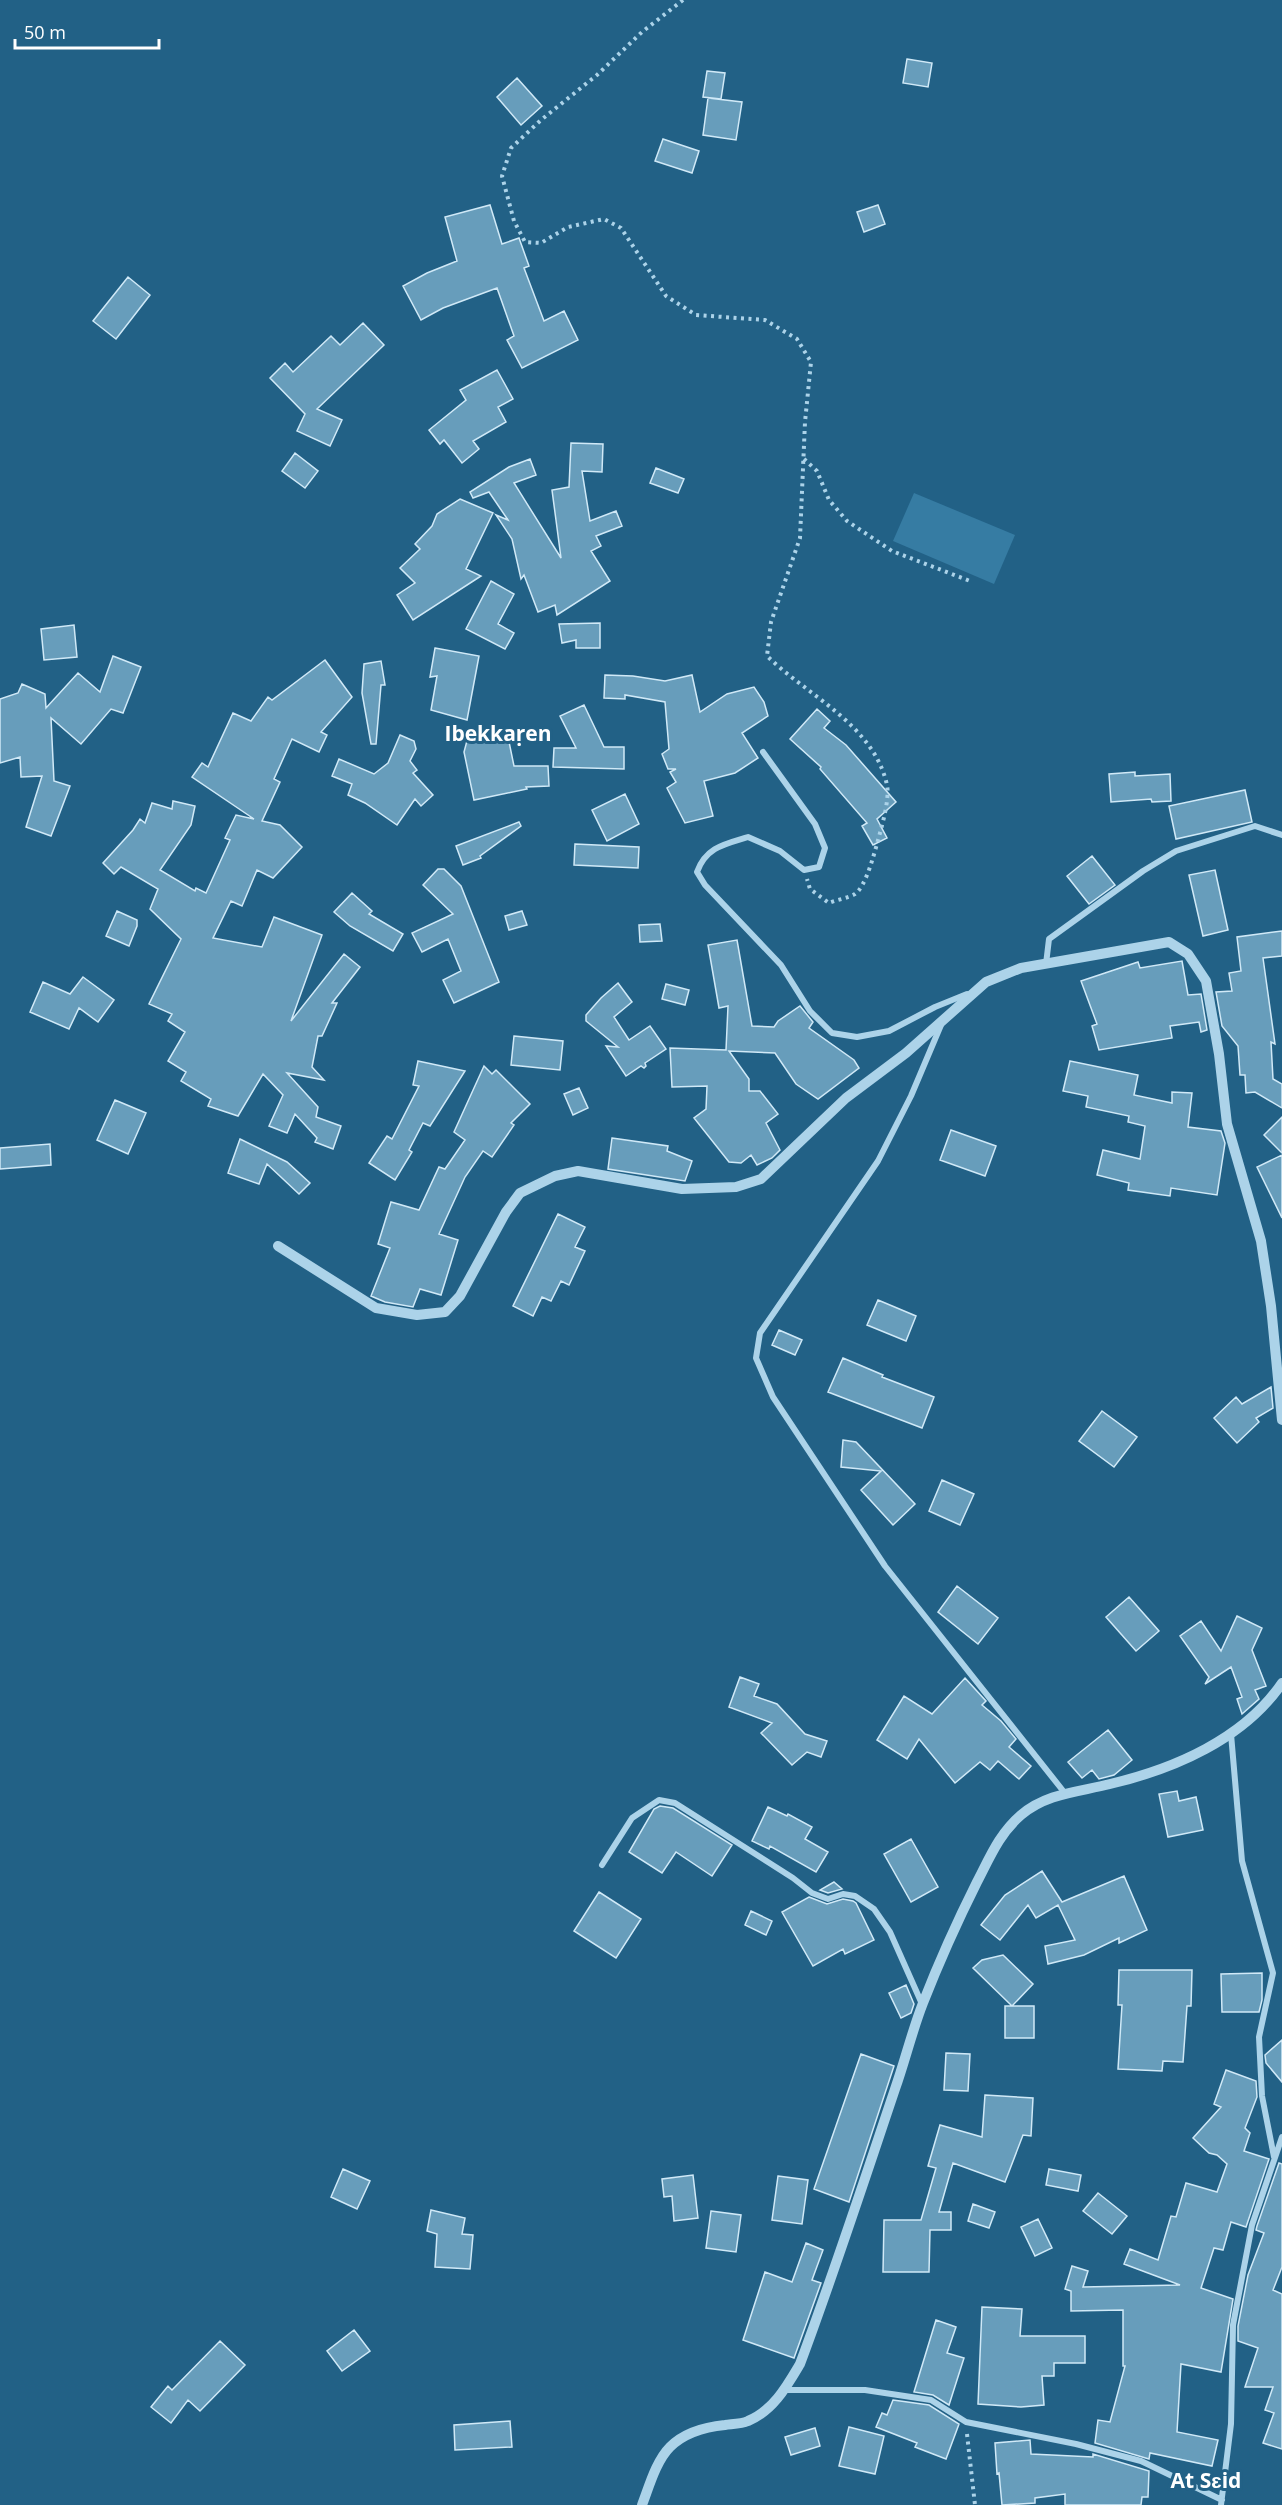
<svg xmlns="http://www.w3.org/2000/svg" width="1282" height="2505" font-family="'Open Sans',sans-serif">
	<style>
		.green { fill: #367ca3 }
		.building { fill: #679dbb; stroke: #d0e9f7; stroke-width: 1.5 }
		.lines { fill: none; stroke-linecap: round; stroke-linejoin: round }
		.path { stroke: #acd3e9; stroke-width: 4; stroke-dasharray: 3 4.5; stroke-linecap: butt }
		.minor { stroke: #acd3e9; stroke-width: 6 }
		.tertiary { stroke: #acd3e9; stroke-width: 10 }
		.labels { text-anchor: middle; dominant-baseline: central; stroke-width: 6; stroke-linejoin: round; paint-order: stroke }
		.quarter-label { font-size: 21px; font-weight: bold; fill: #fff; stroke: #226186 }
	</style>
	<rect width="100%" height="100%" fill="#226186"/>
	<path class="green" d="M914 493 1015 535 994 584 893 541Z"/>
	<path class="building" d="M907 59 932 63 928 87 903 83Z
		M707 71 725 73 721 99 703 97Z
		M517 78 542 106 521 125 497 97Z
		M708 98 742 102 736 140 703 135Z
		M663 139 699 151 692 173 655 161Z
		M490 205 502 244 519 238 529 266 524 268 544 321 564 311 578 340 522 368 507 340 514 336 497 288 443 308 421 320 403 286 427 273 457 261 445 217Z
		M878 205 885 224 864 232 857 212Z
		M128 277 150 295 116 339 93 321Z
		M363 323 384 345 317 409 342 420 330 446 297 431 305 414 270 378 285 363 293 372 331 336 340 345Z
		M497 370 513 399 498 407 506 422 473 441 479 449 462 463 444 440 440 444 429 430 466 400 460 390Z
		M571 443 603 444 602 472 582 471 590 521 616 511 622 526 596 536 601 546 591 551 610 581 557 615 555 605 538 612 524 575 521 579 512 539 496 515 508 520 489 492 473 498 470 492 509 467 530 459 536 475 514 483 561 558 552 490 569 487Z
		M295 453 318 471 305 488 282 471Z
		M656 468 684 479 678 493 650 483Z
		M460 499 493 513 466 569 481 576 413 620 397 595 415 583 400 568 420 549 415 544 432 526 437 514Z
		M491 581 514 594 498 624 514 633 505 649 466 629Z
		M600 623V648H576V640L562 643 559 624Z
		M74 625 77 657 44 660 41 629Z
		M435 648 479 656 467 720 431 710 437 676 430 677Z
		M113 656 141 667 123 713 111 709 81 744 51 718 54 781 70 786 51 836 26 827 42 776 21 777 20 757 0 763V699L18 693 22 684 45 694 46 708 78 673 100 692Z
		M325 660 352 697 321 732 327 735 319 752 292 739 274 779 280 782 262 821 280 825 302 847 273 878 257 870 242 906 231 901 213 938 262 947 274 917 322 935 291 1021 344 954 360 967 332 1003H337L322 1036H318L312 1067 324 1080 287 1073 318 1107 316 1117 341 1126 333 1149 315 1142 317 1138 295 1114 287 1133 269 1126 283 1095 263 1074 238 1116 208 1106 211 1099 181 1081 186 1072 168 1061 185 1032 168 1021 172 1014 149 1004 181 939 150 909 158 889 121 867 114 874 103 863 133 830 140 819 145 823 152 803 172 809 173 801 195 806 191 825 160 870 195 891 196 888 206 893 230 840 225 838 236 815 254 819 192 777 202 763 208 767 233 713 251 721 268 697 272 700Z
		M381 661 385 685H381L376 744H371L362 693 364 664Z
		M605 675 633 676 665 681 692 675 700 712 727 694 754 687 764 702 768 716 742 733 758 758 735 773 704 781 713 816 685 823 667 788 676 782 670 772 676 769H668L662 754 669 749 665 702 625 695V699L604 698Z
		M584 705 604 747H624V769L553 767 554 748H576L560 716Z
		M817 709 830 721 824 728 846 745 896 802 877 819 887 838 873 845 862 826 867 823 820 769 821 767 790 739Z
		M400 735 414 741 416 749 410 761 417 770 413 773 433 795 421 806 415 799 397 825 365 803 348 795 352 784 332 776 339 759 374 774 388 763Z
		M468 737 488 741 508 737 514 766H548L549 786 526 787 527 789 474 800 464 752Z
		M1135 772V776L1170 774 1171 801 1152 802 1151 799 1111 802 1109 774Z
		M1245 790 1252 822 1176 839 1169 806Z
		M625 794 639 824 607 841 592 810Z
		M519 822 521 826 480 856 481 858 463 865 456 846Z
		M575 844 639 847 638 868 574 865Z
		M1092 856 1115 885 1089 904 1067 876Z
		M438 869H444L461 886 499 982 454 1003 443 980 461 971 448 939 422 952 412 933 453 914 423 885Z
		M1215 870 1228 930 1203 936 1189 875Z
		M352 893 372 911 369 914 403 934 393 951 350 926 334 912Z
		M117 911 137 920V926L129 946 106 936Z
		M522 911 527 925 509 930 505 916Z
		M660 924 662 941 640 942 639 925Z
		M1282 931V956L1263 958 1275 1044 1271 1042 1273 1079 1282 1084V1108L1255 1092 1246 1093 1245 1075H1240L1238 1046 1222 1026 1216 992 1232 991 1229 973 1241 971 1237 937Z
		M737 940 752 1026 774 1027 778 1021 800 1006 813 1022 809 1028 854 1060 859 1068 818 1099 796 1084 775 1053 729 1051 749 1079V1091H760L778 1114 766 1123 780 1150 772 1158 757 1165 751 1155 741 1163 729 1162 694 1118 706 1109 707 1086 672 1087 670 1048 726 1050 728 1006 719 1008 708 945Z
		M1182 961 1188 995 1201 994 1207 1030 1201 1032 1199 1022 1170 1026 1172 1038 1099 1050 1092 1026 1097 1024 1081 981 1138 962 1140 968Z
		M83 977 114 1000 98 1022 79 1008 69 1029 30 1012 43 982 70 994Z
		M618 983 632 1002 614 1017 629 1040 650 1026 666 1049 645 1063 646 1066 644 1068 641 1066 626 1076 606 1046 618 1047 586 1021V1015L601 998Z
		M666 984 689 990 685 1005 662 999Z
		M514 1036 563 1041 560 1070 511 1065Z
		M418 1061 465 1071 430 1126 423 1123 409 1150 412 1152 395 1180 369 1163 387 1136 392 1139 419 1086 413 1085Z
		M1070 1061 1138 1075 1134 1095 1172 1103V1092L1192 1093 1188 1127 1221 1131 1225 1143 1217 1195 1171 1188 1170 1196 1128 1190 1129 1183 1097 1175 1103 1150 1140 1159 1145 1126 1128 1122 1129 1116 1086 1107 1088 1096 1063 1091Z
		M484 1066 492 1074 496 1070 530 1104 511 1123 514 1125 492 1157 483 1151 465 1177 439 1234 458 1240 441 1295 420 1289 413 1307 385 1302 371 1296 390 1248 378 1244 391 1202 419 1210 439 1167 445 1169 465 1140 454 1132Z
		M579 1088 588 1108 573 1115 564 1094Z
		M115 1100 146 1113 128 1154 97 1140Z
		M1282 1117V1153L1264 1135Z
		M951 1130 996 1146 985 1176 940 1160Z
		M612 1138 668 1146 667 1151 692 1161 685 1181 608 1169Z
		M240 1139 287 1162 310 1183 299 1194 267 1164 259 1184 228 1173Z
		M50 1144 51 1165 0 1169V1148Z
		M1282 1155V1218L1257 1167Z
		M558 1214 585 1227 575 1247 585 1251 569 1285 561 1281 551 1301 542 1297 533 1316 513 1306Z
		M878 1300 916 1316 906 1341 867 1325Z
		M779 1330 802 1340 795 1355 772 1345Z
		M843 1358 883 1375 882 1377 934 1397 922 1428 828 1392Z
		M1271 1387 1273 1408 1256 1418 1259 1422 1237 1443 1214 1418 1236 1397 1242 1404Z
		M1102 1411 1137 1437 1114 1467 1079 1441Z
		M843 1440 856 1442 915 1504 893 1525 861 1490 881 1471 841 1467Z
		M942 1480 974 1494 960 1525 929 1511Z
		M957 1586 998 1618 978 1644 938 1612Z
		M1129 1597 1159 1631 1136 1651 1106 1617Z
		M1237 1616 1262 1628 1252 1650 1266 1686 1255 1690 1259 1699 1242 1714 1237 1699 1242 1697 1231 1667 1205 1684 1209 1677 1180 1636 1201 1621 1221 1651Z
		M740 1677 759 1684 754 1696 777 1704 805 1734 827 1741 821 1757 807 1752 792 1765 761 1733 772 1723 729 1707Z
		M965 1678 986 1701 982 1705 1001 1721 1016 1739 1009 1747 1031 1766 1019 1779 998 1761 990 1770 980 1762 955 1783 919 1739 907 1759 877 1740 904 1696 932 1714Z
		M1108 1730 1132 1760 1114 1775 1099 1779 1092 1770 1082 1778 1068 1762Z
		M1177 1791 1179 1801 1196 1797 1203 1830 1168 1837 1159 1794Z
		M660 1806 673 1808 732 1845 712 1876 676 1852 662 1873 629 1852 654 1809Z
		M768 1807 787 1816 788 1814 812 1827 805 1839 828 1852 816 1872 770 1846 769 1849 752 1841Z
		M911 1839 938 1887 911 1902 884 1854Z
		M1042 1871 1062 1902 1124 1876 1147 1930 1119 1943V1938L1084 1955 1048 1964 1045 1946 1075 1940 1058 1905 1036 1918 1028 1905 1000 1940 981 1925 1005 1895Z
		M834 1882 842 1889 828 1893 820 1890Z
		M599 1892 641 1919 616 1958 574 1931Z
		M809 1897 827 1904 843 1899 853 1901 856 1903 874 1940 845 1954 843 1949 813 1966 782 1912Z
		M751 1911 772 1921 766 1935 745 1925Z
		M1003 1955 1033 1984 1012 2006 973 1968 982 1960Z
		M1119 1970H1192L1191 2006H1187L1183 2062 1163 2061 1162 2071 1118 2069 1122 2005H1118Z
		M1262 1973V2000L1259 2012H1222L1221 1974Z
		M906 1985 914 2004 911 2013 901 2018 889 1993Z
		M1005 2006H1034V2038H1005Z
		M1282 2040V2082L1266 2063 1265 2055Z
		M946 2053 970 2054 968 2091 944 2090Z
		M861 2054 894 2066 849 2202 814 2189Z
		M1226 2070 1256 2081 1257 2097 1245 2128 1250 2133 1244 2151 1269 2159 1246 2227 1231 2222 1223 2250 1214 2248 1201 2288 1233 2299 1221 2372 1181 2364 1177 2432 1218 2440 1212 2466 1150 2453 1149 2459 1095 2443 1098 2420 1110 2422 1125 2366H1123V2310L1071 2311V2291L1065 2289 1072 2266 1088 2271 1083 2287 1180 2285 1124 2264 1130 2249 1158 2260 1171 2216 1176 2217 1186 2183 1217 2192 1227 2164 1217 2155 1209 2153 1193 2138 1221 2107 1214 2104Z
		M985 2095 1033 2098 1031 2136 1023 2135 1005 2182 953 2163 939 2212H951V2230H930L929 2272H883L884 2220H921L936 2168 928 2166 940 2125 982 2137Z
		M1279 2163 1282 2164V2267L1273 2290 1282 2294V2449L1263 2443 1274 2413 1265 2410 1273 2387H1245L1258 2348 1238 2341V2326L1248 2275 1264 2233 1256 2230 1257 2226Z
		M343 2169 370 2181 357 2209 331 2197Z
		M1049 2169 1081 2175 1078 2191 1046 2185Z
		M693 2175 698 2218 674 2221 672 2196 664 2197 662 2179Z
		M778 2176 808 2180 802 2224 772 2220Z
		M1098 2193 1127 2216 1112 2234 1083 2211Z
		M973 2204 995 2212 989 2228 968 2221Z
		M431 2210 465 2218 462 2234 473 2235 470 2269 435 2267 437 2234 427 2231Z
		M711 2211 741 2215 736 2252 706 2248Z
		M1038 2219 1052 2248 1035 2256 1021 2227Z
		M806 2243 823 2250 812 2280 821 2283 794 2358 743 2340 765 2272 792 2282Z
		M982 2307 1022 2309 1020 2336H1085V2363H1054V2376H1042L1044 2405 1021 2407 978 2404Z
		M936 2320 956 2327 947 2353 964 2358 949 2405 933 2395 914 2392Z
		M354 2330 370 2351 342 2371 327 2351Z
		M220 2341 245 2365 200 2411 188 2400 171 2423 151 2407 168 2386 172 2390Z
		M893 2400 929 2405 959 2424 946 2459 915 2447 917 2443 876 2427 882 2413 887 2415Z
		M510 2421 512 2447 455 2450 454 2425Z
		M849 2427 884 2436 875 2474 839 2466Z
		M815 2428 820 2446 791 2455 785 2437Z
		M1030 2440 1031 2454 1093 2457V2454L1149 2471 1148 2497H1142L1141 2505H1065V2494L1035 2498V2503L1002 2505 999 2473 997 2474 995 2443Z"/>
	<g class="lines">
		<path class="path" d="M683 0 642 32 597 75 541 120 511 148 502 176 514 221 525 242 541 243 568 227 604 219 621 228 666 296 696 315 765 320 797 339 811 362 805 422 800 538 771 622 767 656C808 696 874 725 887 785 890 800 881 829 877 844 873 857 866 886 855 894 848 898 836 900 829 903L810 889 807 879
			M804 459 817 471 829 500 847 521 892 551 970 581
			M967 2434 975 2505"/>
		<path class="minor" d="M763 752 815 824 825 848 819 867 804 870 780 851 748 837C725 844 706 847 697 872L705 885 781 965 810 1011 832 1033 857 1037 889 1031 935 1007 967 994
			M1046 964 1049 939 1143 871 1176 851 1255 826 1282 835
			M941 1025 911 1096 878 1161 760 1333 756 1358 773 1397 885 1566 1064 1792
			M1231 1734 1242 1861 1273 1973 1259 2037 1262 2096 1274 2157
			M602 1865 632 1818 659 1800 675 1803 793 1878 812 1893 828 1899 843 1894 855 1896 874 1909 890 1932 922 2004
			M784 2390H865L931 2400 966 2422 1076 2444 1141 2461 1222 2500
			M1221 2505 1231 2424 1233 2325 1252 2225 1282 2137"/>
		<path class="tertiary" d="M278 1246 376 1308 417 1315 445 1312 460 1296 506 1212 520 1193 555 1176 578 1171 682 1189 736 1187 761 1179 846 1098 906 1053 986 982 1021 968 1169 942 1188 954 1206 981 1219 1054 1227 1124 1261 1241 1271 1306 1282 1420
			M642 2505C649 2487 656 2461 670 2447 685 2432 705 2427 725 2425 732 2424 741 2424 748 2421 773 2411 787 2386 800 2364 834 2273 864 2181 895 2089 905 2061 912 2031 923 2003 939 1962 957 1922 977 1882 990 1857 999 1834 1021 1815 1047 1793 1079 1792 1110 1784 1174 1769 1244 1739 1282 1683"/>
	</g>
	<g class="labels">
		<g class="quarter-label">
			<text x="498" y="733">Ibekkaṛen</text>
			<text x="1206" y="2480">At Sɛid</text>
		</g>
	</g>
	<path d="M15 39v9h144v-9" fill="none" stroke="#ffffff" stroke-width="3"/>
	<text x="24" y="39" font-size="18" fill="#ffffff" stroke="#226186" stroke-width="4.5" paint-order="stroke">50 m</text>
</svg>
